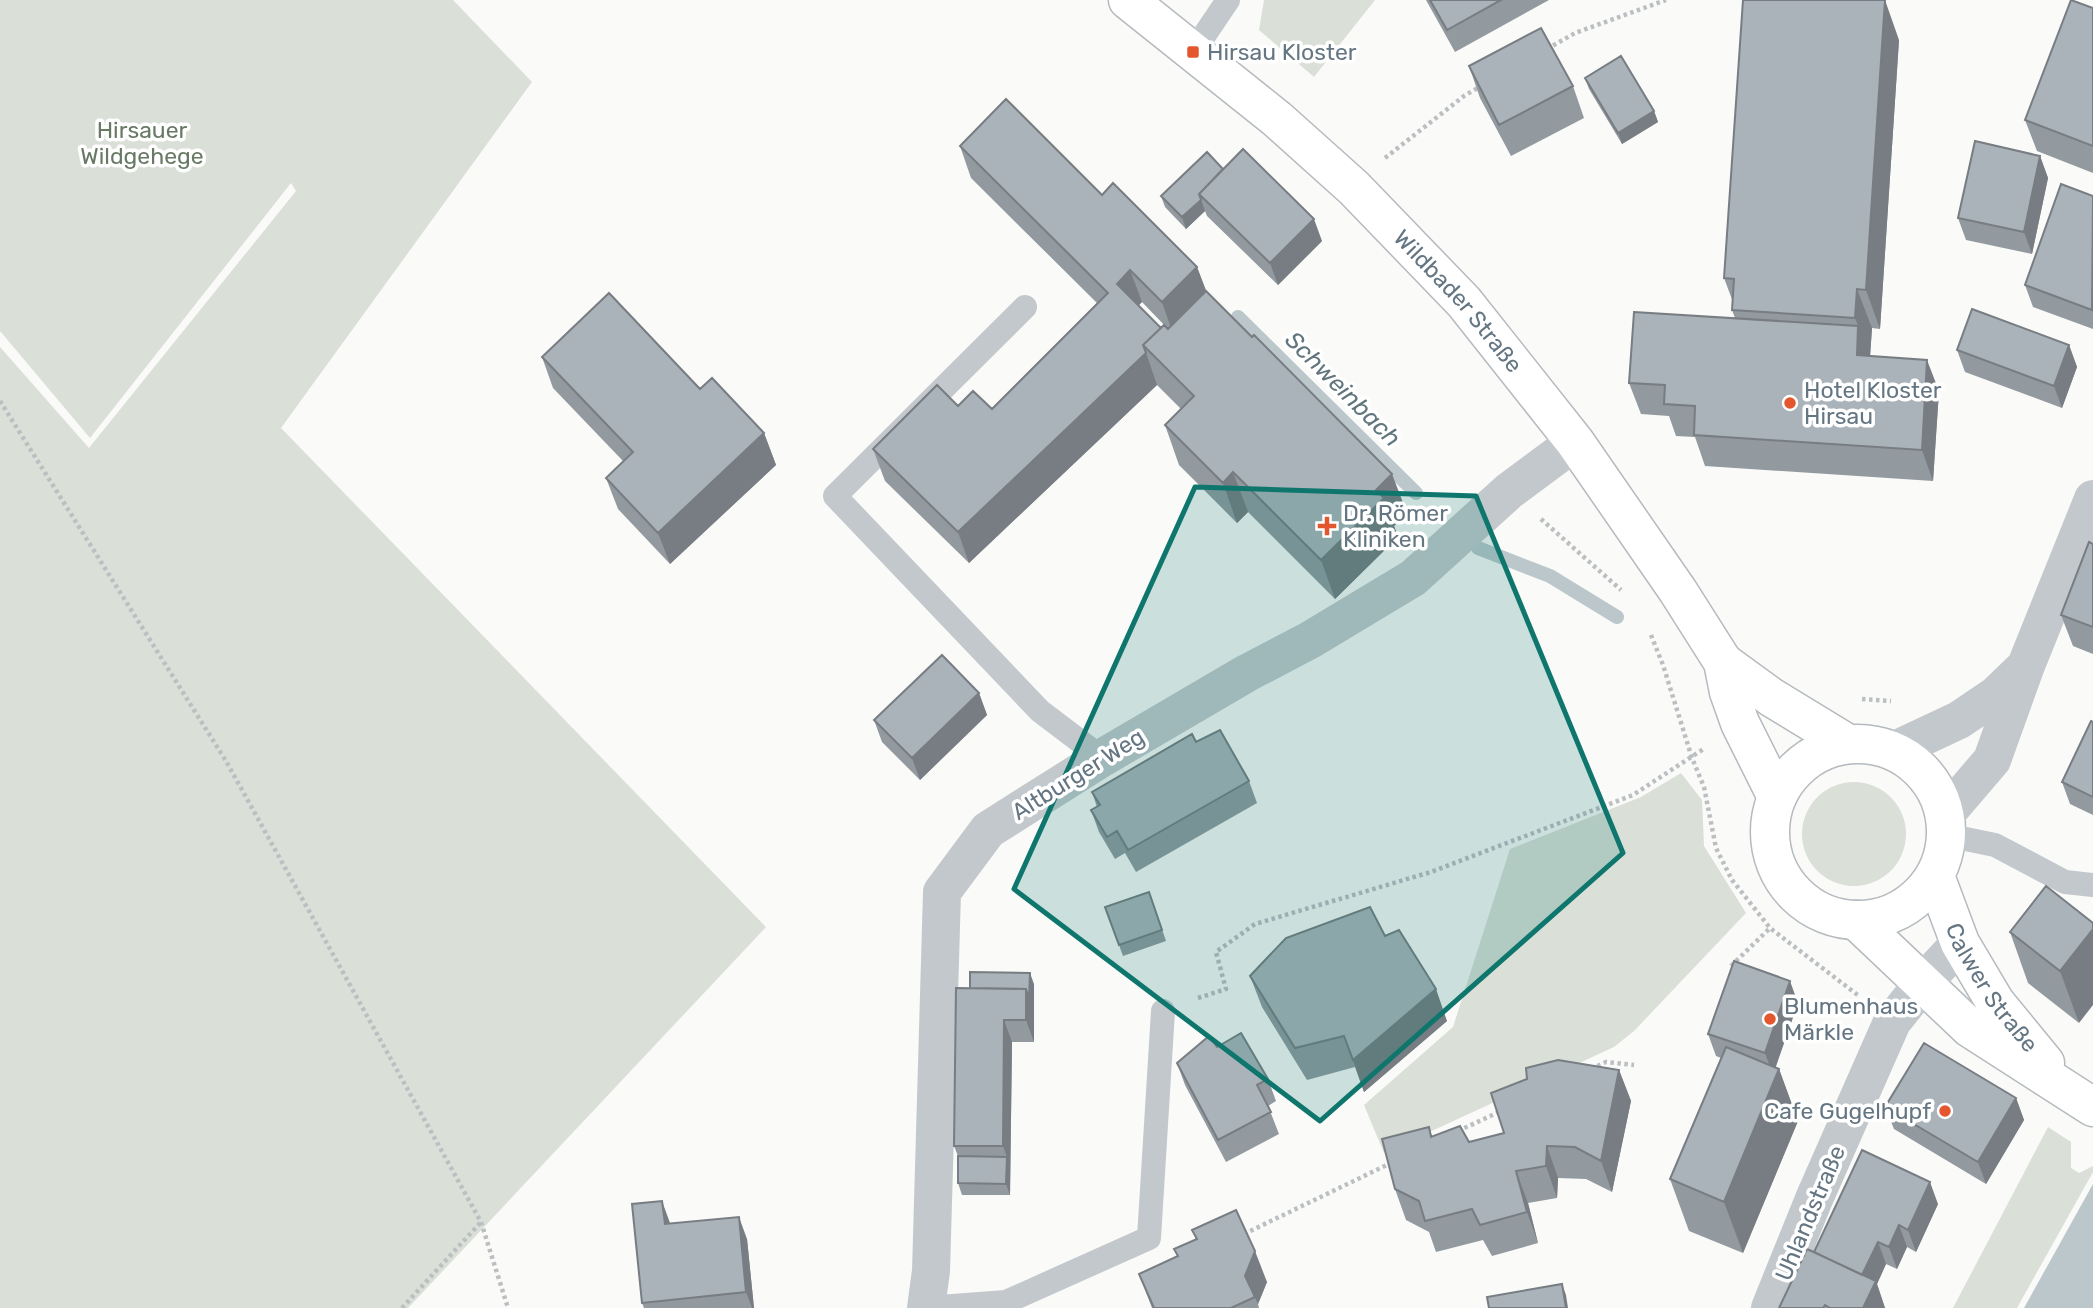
<svg xmlns="http://www.w3.org/2000/svg" width="2093" height="1308" font-family="Rubik,sans-serif">
	<style>
		.green { fill: #dadfd7 }
		.water { fill: #bbc7cb }
		.lines { fill: none; stroke-linecap: round; stroke-linejoin: round }
		.stream { stroke: #bbc7cb; stroke-width: 14 }
		.primary-casing { stroke: #b5babe; stroke-width: 41 }
		.path { stroke: #bbbfc2; stroke-width: 4.5; stroke-dasharray: 3.5 3.5; stroke-linecap: butt }
		.lane { stroke: #c3c8cc; stroke-width: 24 }
		.street { stroke: #c3c8cc; stroke-width: 38 }
		.primary { stroke: #fff; stroke-width: 38 }
		.wall { fill: #929a9f; fill-rule: evenodd }
		.shaded-wall { fill: #777d82 }
		.building { fill: #aab3b9; stroke: #777d82; stroke-width: 2 }
		.marked { fill: #0f766e; fill-opacity: 0.2; stroke: #0f766e; stroke-width: 5; stroke-linejoin: round }
		.poi-dot { fill: #e4572e; stroke: #fff; stroke-width: 2.5 }
		.labels { text-anchor: middle; dominant-baseline: central; stroke-width: 7; stroke-linejoin: round; paint-order: stroke }
		.poi-label { font-size: 23px; fill: #657683; stroke: #fff; text-anchor: start }
		.park-label { font-size: 23px; fill: #687a64; stroke: #fff }
		.street-label { font-size: 23px; fill: #657683; stroke: #fff }
		.water-label { font-size: 24px; font-style: italic; fill: #60757c; stroke: #fff }
	</style>
	<rect width="100%" height="100%" fill="#fafaf8"/>
	<path class="green" d="M0 0H453L532 82 281 428 766 927 408 1308H0V347L89 448 296 191 291 183 90 438 0 331Z
		M1264 0H1375L1314 77 1259 30Z
		M1681 773 1702 800 1704 846 1746 913 1634 1031 1614 1047 1384 1153 1364 1105 1453 1027 1510 849 1641 797Z
		M1802 834a52 52 0 1 1 104 0a52 52 0 1 1-104 0Z
		M2048 1127 2071 1142V1168L2079 1173 2093 1166V1172L2017 1308H1953Z"/>
	<path class="water" d="M2093 1184V1308H2024Z"/>
	<g class="lines">
		<path class="stream" d="M1238 317 1416 493
			M1478 548 1550 576 1617 617"/>
		<g class="primary-casing">
			<g id="primary">
				<path id="s1" d="M1128 0 1277 119 1354 188 1464 302 1575 442 1678 591 1723 662 1729 692 1740 723 1777 797"/>
				<path d="M1723 662 1771 697 1848 744"/>
				<circle cx="1858" cy="832" r="88"/>
				<path id="s2" d="M1935 876 1960 943 1995 1002 2045 1063"/>
				<path d="M1856 920 1970 1028 2093 1107"/>
			</g>
		</g>
		<path class="path" d="M1547 49 1575 33 1666 0
			M1385 158 1464 96 1481 86
			M0 401 226 761 481 1222 508 1308
			M1541 519 1621 590
			M1651 635 1663 665 1692 758 1704 787 1716 848 1732 880 1770 928 1859 996
			M1862 699 1891 701
			M1731 966 1770 928
			M1198 998 1226 989 1216 952 1255 924 1431 872 1633 795 1705 748
			M1591 1069 1606 1062 1634 1065
			M1458 1131 1501 1111
			M1244 1234 1393 1162
			M402 1308 481 1222"/>
		<path class="lane" d="M1193 52 1228 0
			M1025 307 835 496 1040 711 1102 758
			M1946 835 1995 845 2065 882 2093 885
			M926 1308 1006 1302 1149 1238 1163 1011"/>
		<path class="street" d="M1893 751 1959 720 1996 695 2023 669
			M1945 815 1992 760 2025 668 2093 499
			M926 1308 931 1271 942 892 988 830 1102 758 1247 673 1310 640 1413 578 1509 491 1575 442
			M1770 1308 1814 1199 1892 1022 1923 983 1960 943"/>
		<use href="#primary" class="primary"/>
	</g>
	<path class="wall" d="M1426 0H1549L1455 52Z
		M2093 8V173L2037 151 2025 120Z
		M1899 40 1880 329 1872 328 1870 356 1939 391 1933 481 1705 466 1695 437 1676 436 1669 416 1641 414 1629 383 1735 318 1732 310 1733 302 1724 278Z
		M1469 66 1573 86 1584 118 1511 156 1480 98Z
		M1585 78 1654 111 1658 122 1622 144 1589 89Z
		M960 146 1102 195 1197 267 1206 292 1407 513 1394 526 1398 537 1335 599 1248 512 1237 523 1179 465 1165 425 1181 409 1157 385 969 563 885 481 873 449 958 406 992 409 1097 303 971 178ZM1142 302 1168 329 1161 328 1138 305Z
		M2040 156 2048 178 2032 254 1966 240 1958 218Z
		M1223 169 1322 241 1278 285 1207 216 1205 211 1186 229 1165 207 1161 196Z
		M2093 196V329L2033 307 2025 285Z
		M2069 345 2077 367 2062 408 1965 372 1957 350Z
		M542 357 700 389 764 433 776 465 670 564 618 509 606 478 623 461 553 388Z
		M2093 544V654L2073 646 2061 615Z
		M979 693 987 715 920 780 882 742 874 720Z
		M2093 722V815L2070 804 2062 782Z
		M1196 742 1249 781 1257 803 1136 872 1125 853 1115 859 1099 832 1091 810 1097 807 1092 792Z
		M2046 886 2079 1023 2028 983 2010 932Z
		M1149 892 1166 941 1123 956 1105 907Z
		M1385 936 1447 1021 1364 1092 1355 1067 1307 1080 1262 1007 1250 976Z
		M1034 984V1042H1012L1010 1195H962L958 1183V1156L954 1146 970 988Z
		M1798 1003 1775 1068 1779 1069 1798 1121 1743 1253 1689 1231 1670 1179 1721 1058 1716 1056 1708 1034Z
		M1177 1063 1268 1079 1276 1101 1268 1106 1279 1134 1226 1162 1185 1085Z
		M1619 1070 1631 1101 1612 1192 1586 1179 1558 1178 1557 1198 1528 1203 1538 1243 1492 1256 1483 1240 1436 1252 1429 1232 1406 1220 1395 1189 1429 1127 1432 1136 1469 1142 1504 1133Z
		M2016 1098 2024 1120 1986 1184 1894 1129 1885 1107Z
		M1938 1204 1916 1252 1907 1247 1897 1269 1886 1264 1877 1284 1885 1308H1779L1814 1252Z
		M671 1224 747 1239 754 1308H644L642 1303Z
		M1192 1230 1267 1282 1258 1304 1259 1308H1152L1139 1274 1177 1257 1196 1239Z"/>
	<path class="shaded-wall" d="M1885 0 1899 40 1880 329 1866 290Z
		M1654 111 1658 122 1622 144 1618 133Z
		M2040 156 2048 178 2032 254 2024 232Z
		M1201 200 1205 211 1186 229 1182 217Z
		M1314 219 1322 241 1278 285 1270 263Z
		M1197 267 1209 298 1173 334 1162 302Z
		M1130 270 1142 302 1129 316 1117 284Z
		M1857 289 1872 328 1868 386 1857 355 1858 326 1855 318Z
		M2069 345 2077 367 2062 408 2054 386Z
		M1146 353 1157 385 969 563 958 532Z
		M1927 360 1939 391 1933 481 1922 450Z
		M764 433 776 465 670 564 658 533Z
		M1233 472 1248 512 1237 523 1223 483Z
		M1392 474 1407 513 1394 526 1398 537 1335 599 1321 560 1376 490Z
		M979 693 987 715 920 780 912 758Z
		M2093 929V1005L2079 1023 2060 971Z
		M1030 973 1034 984V1042L1026 1020V989Z
		M1790 981 1798 1003 1773 1075 1765 1053Z
		M1436 989 1447 1021 1364 1092 1353 1060Z
		M1004 1020 1012 1042 1010 1195 1006 1184 1007 1157 1003 1146Z
		M1779 1069 1798 1121 1743 1253 1724 1202Z
		M1619 1070 1631 1101 1612 1192 1601 1161Z
		M2016 1098 2024 1120 1986 1184 1978 1162Z
		M1547 1146 1558 1178 1557 1198 1546 1166Z
		M1516 1171 1528 1203 1538 1243 1527 1212Z
		M1930 1182 1938 1204 1916 1252 1908 1230Z
		M662 1201 670 1223 673 1246 665 1224Z
		M739 1217 747 1239 754 1308H752L746 1292Z
		M1899 1225 1907 1247 1897 1269 1889 1247Z
		M1878 1242 1886 1264 1877 1284 1885 1308H1863L1859 1282Z
		M1255 1251 1267 1282 1258 1304 1245 1276Z
		M1562 1284 1566 1295 1568 1308H1566Z"/>
	<path class="building" d="M1430 0H1501L1447 30Z
		M1743 0H1885L1866 290 1857 289 1855 318 1732 310 1734 279 1724 278Z
		M2071 0 2093 8V146L2025 120Z
		M1541 28 1573 86 1499 125 1469 66Z
		M1621 56 1654 111 1618 133 1585 78Z
		M1006 99 1102 195 1113 183 1197 267 1162 302 1130 270 1117 284 1161 328 1143 345 1146 353 958 532 873 449 937 385 958 406 973 391 992 409 1108 293 960 146Z
		M1975 141 2040 156 2024 232 1958 218Z
		M1243 149 1314 219 1270 263 1199 194Z
		M1207 152 1223 169 1199 194 1201 200 1182 217 1161 196Z
		M2061 184 2093 196 2092 310 2025 285Z
		M1206 291 1252 337 1254 335 1392 474 1376 490 1384 498 1321 560 1233 472 1223 483 1165 425 1194 396 1143 345 1164 325 1168 329Z
		M609 293 700 389 712 378 764 433 658 533 606 478 633 452 542 357Z
		M1972 309 2069 345 2054 386 1957 350Z
		M1634 312 1858 326 1857 355 1927 360 1922 450 1694 435 1695 406 1664 404 1665 385 1629 383Z
		M2089 542 2093 544V627L2061 615Z
		M942 655 979 693 912 758 874 720Z
		M2091 721 2093 722V797L2062 782Z
		M1220 730 1249 781 1128 850 1117 831 1107 837 1091 810 1100 805 1092 792 1192 734 1196 742Z
		M2046 886 2093 923V929L2060 971 2010 932Z
		M1149 892 1162 930 1119 945 1105 907Z
		M1370 907 1385 936 1399 930 1436 989 1353 1060 1344 1036 1295 1048 1250 976 1286 938Z
		M1734 961 1790 981 1765 1053 1708 1034Z
		M970 972 1030 973 1029 999 1026 989 970 988Z
		M956 988 1026 989V1020H1004L1003 1146H954Z
		M1241 1033 1268 1079 1257 1085 1271 1112 1218 1140 1177 1063 1209 1036 1217 1047Z
		M1924 1043 2016 1098 1978 1162 1885 1107Z
		M1726 1047 1779 1069 1724 1202 1670 1179Z
		M1558 1060 1619 1070 1601 1161 1575 1147 1547 1146 1546 1166 1516 1171 1527 1212 1480 1225 1472 1209 1425 1221 1419 1201 1395 1189 1382 1139 1429 1127 1431 1137 1460 1126 1469 1142 1504 1133 1491 1093 1527 1079 1526 1068Z
		M1862 1150 1930 1182 1908 1230 1899 1225 1889 1247 1878 1242 1862 1275 1814 1252Z
		M958 1156 1007 1157 1006 1184 958 1183Z
		M662 1201 665 1224 739 1217 746 1292 642 1303 632 1204Z
		M1236 1210 1255 1251 1245 1276 1255 1297 1231 1308H1154L1139 1274 1178 1256 1174 1249 1197 1239 1192 1230Z
		M1807 1249 1876 1281 1863 1308H1830L1825 1305 1823 1308H1779Z
		M1562 1284 1566 1308H1489L1487 1297Z"/>
	<path class="marked" d="M1195 487 1476 496 1623 853 1320 1121 1014 889Z"/>
	<g class="poi-dot">
		<rect x="1186" y="45" width="14" height="14" rx="3.5"/>
		<circle cx="1790" cy="403" r="7"/>
		<path d="M1323.5 515.5h7v7h7v7h-7v7h-7v-7h-7v-7h7z"/>
		<circle cx="1770" cy="1019" r="7"/>
		<circle cx="1945" cy="1111" r="7"/>
	</g>
	<g class="labels">
		<g class="poi-label">
			<text x="1207" y="52">Hirsau Kloster</text>
			<text x="1804" y="390">Hotel Kloster<tspan x="1804" dy="26">Hirsau</tspan></text>
			<text x="1343" y="513">Dr. Römer<tspan x="1343" dy="26">Kliniken</tspan></text>
			<text x="1784" y="1006">Blumenhaus<tspan x="1784" dy="26">Märkle</tspan></text>
			<text x="1931" y="1111" text-anchor="end">Cafe Gugelhupf</text>
		</g>
		<g class="park-label">
			<text x="142" y="130">Hirsauer<tspan x="142" dy="26">Wildgehege</tspan></text>
		</g>
		<g class="street-label">
			<text stroke="none"><textPath href="#s1" startOffset="448">Wildbader Straße</textPath></text>
			<text transform="translate(1078 774) rotate(-32)">Altburger Weg</text>
			<text stroke="none"><textPath href="#s2" startOffset="126">Calwer Straße</textPath></text>
			<text transform="translate(1810 1213) rotate(-67)">Uhlandstraße</text>
		</g>
		<g class="water-label">
			<text transform="translate(1343 389) rotate(45)">Schweinbach</text>
		</g>
	</g>
</svg>
